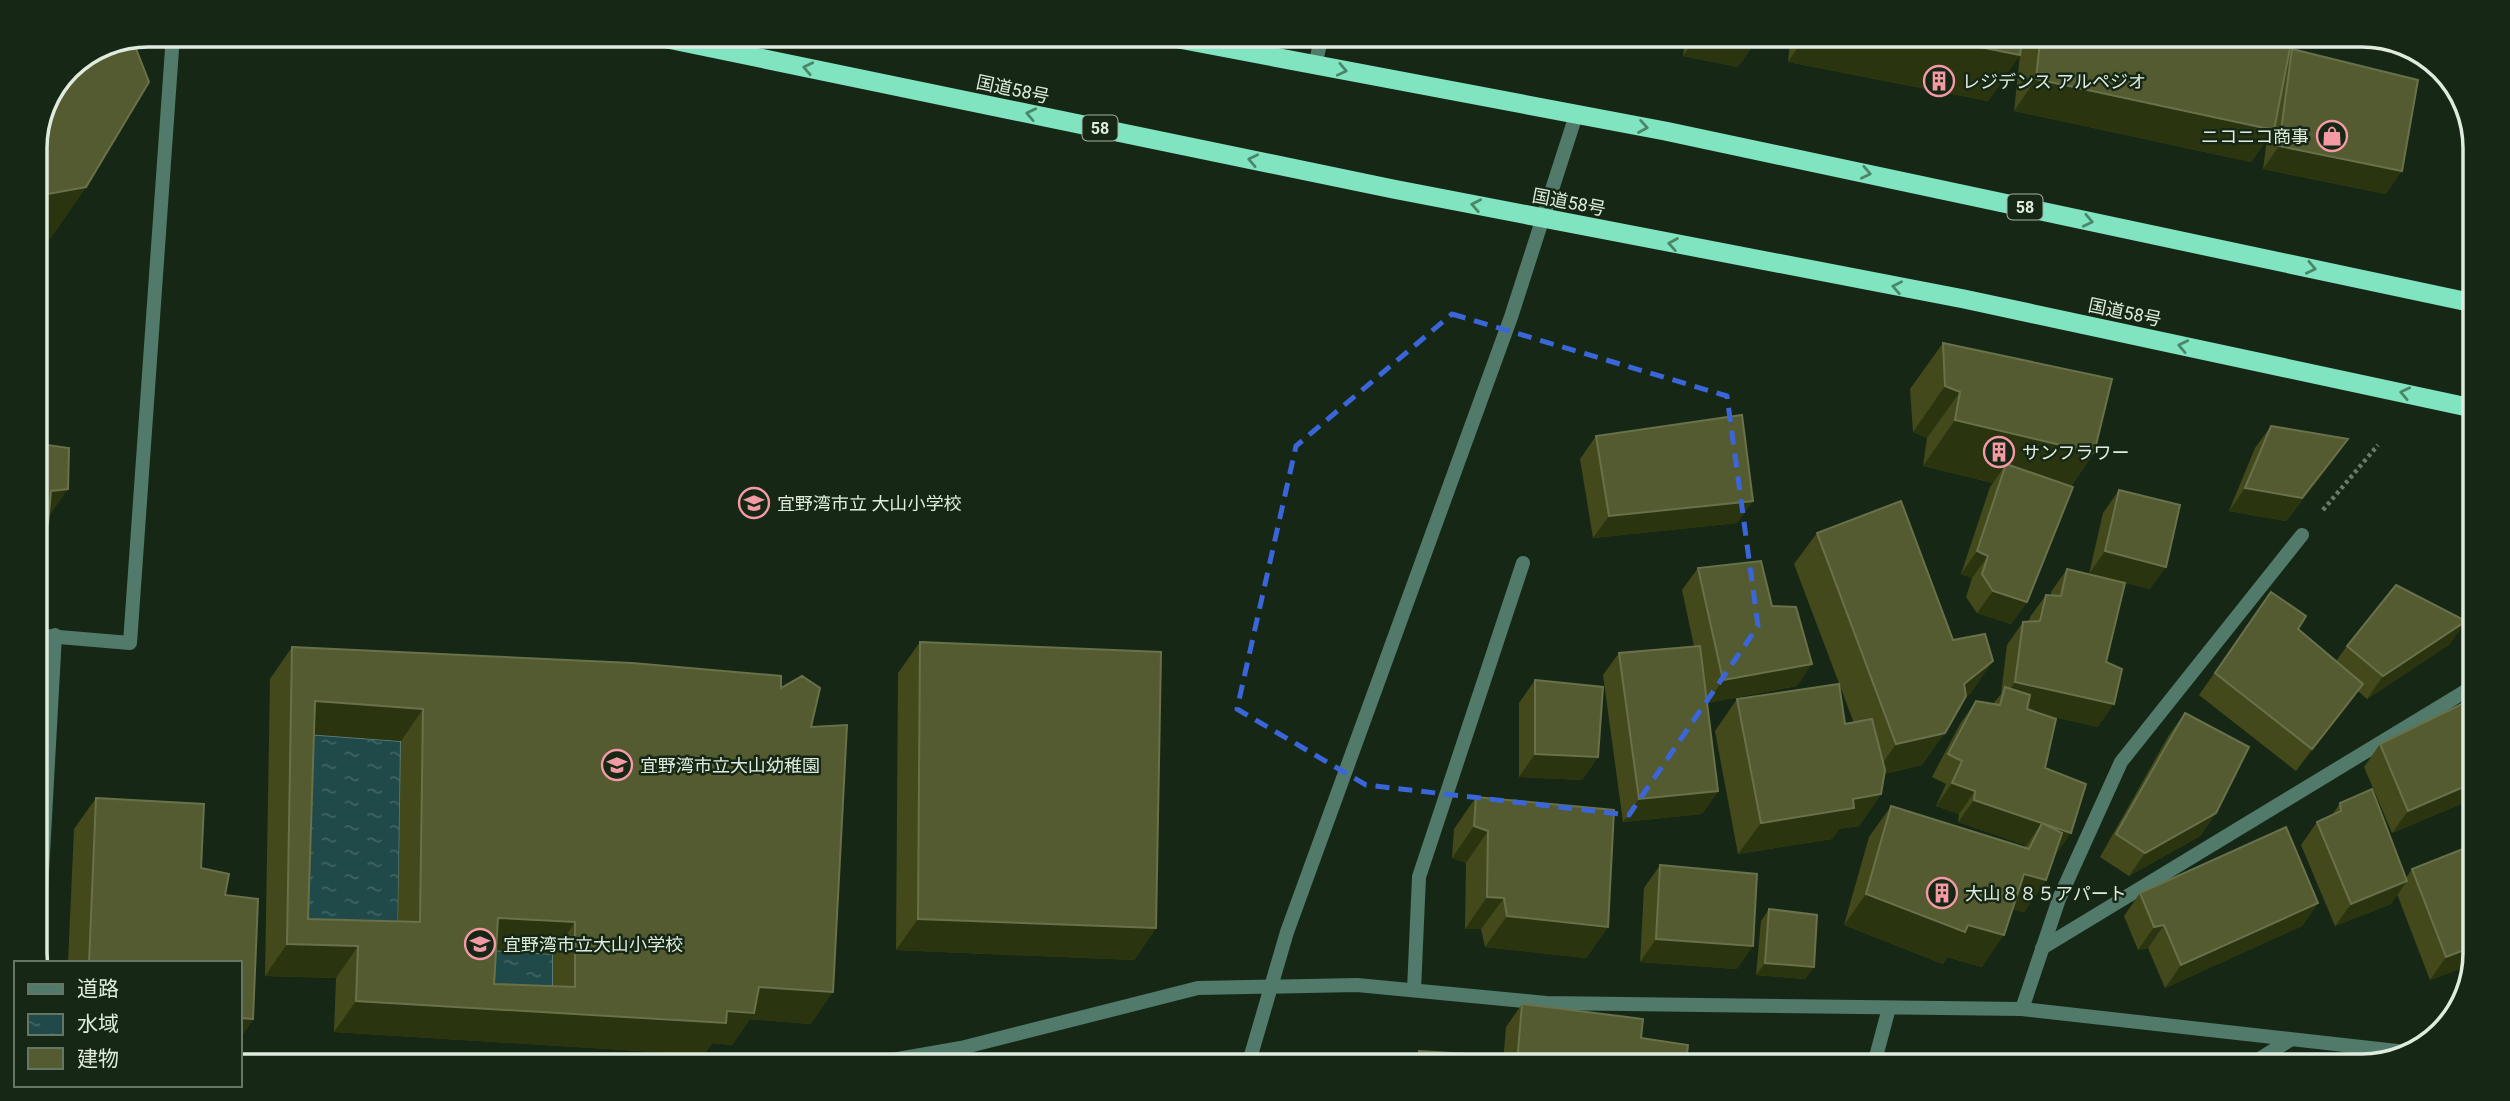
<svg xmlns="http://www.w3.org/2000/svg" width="2510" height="1101" font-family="Roboto,'Noto Sans JP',sans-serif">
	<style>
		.water { fill: url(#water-ripples); stroke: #597a76; stroke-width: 2 }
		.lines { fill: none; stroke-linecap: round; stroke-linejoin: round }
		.path { stroke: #6a7969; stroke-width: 4.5; stroke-dasharray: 3.5 3.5; stroke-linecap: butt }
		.service { stroke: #517a6a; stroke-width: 14 }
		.minor { stroke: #517a6a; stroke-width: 14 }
		.tertiary { stroke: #517a6a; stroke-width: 14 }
		.trunk { stroke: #80e4c0; stroke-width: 19 }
		.wall { fill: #43491b; fill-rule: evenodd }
		.shaded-wall { fill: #2a3510 }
		.building { fill: #545b30; stroke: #69714b; stroke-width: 2; fill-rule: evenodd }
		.oneway { stroke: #4b866a }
		.marked { fill: none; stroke: #3a66d9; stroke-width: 5; stroke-dasharray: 14 9; stroke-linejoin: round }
		.labels { text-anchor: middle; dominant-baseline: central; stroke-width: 5; stroke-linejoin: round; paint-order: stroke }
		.shield { fill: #162815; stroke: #a3b0a2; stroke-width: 2 }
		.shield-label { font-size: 16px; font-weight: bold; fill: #dfebde }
		.poi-label { font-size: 18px; fill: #dfebde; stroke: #162815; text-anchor: start }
		.street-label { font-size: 18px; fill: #dfebde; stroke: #162815 }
		.rim { fill: none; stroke: #dfebde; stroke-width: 3.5 }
	</style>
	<defs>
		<pattern id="water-ripples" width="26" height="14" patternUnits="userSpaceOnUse" patternTransform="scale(1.75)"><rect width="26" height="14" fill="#204a4a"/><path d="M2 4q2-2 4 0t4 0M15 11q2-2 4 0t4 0" fill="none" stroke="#406464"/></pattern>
	</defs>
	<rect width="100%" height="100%" fill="#162815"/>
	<path class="water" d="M292 733 401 741 398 954 286 950Z
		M476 949 553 954V1019L472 1015Z"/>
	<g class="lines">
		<path class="path" d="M2323 510 2378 445"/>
		<path class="service" d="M37 963 55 635
			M1414 990 1419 877 1523 563
			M1874 1064 1889 1008
			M2248 1066 2290 1040"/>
		<path class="minor" d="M1315 65 1321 40
			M35 635 130 643 173 35
			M2042 948 2469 689
			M2022 1009 2059 899 2121 762 2302 535
			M892 1060 961 1048 1198 988 1357 985 1546 1003 2022 1009 2406 1052"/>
		<path class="tertiary" d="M1249 1062 1287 932 1511 317 1576 115"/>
		<path class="trunk" d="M658 37 1393 189 1964 299 2472 408
			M1179 39 1665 131 2473 303"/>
	</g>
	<path class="wall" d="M1685 41H1756L1738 67 1683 56Z
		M1790 41 2291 43 2288 55 2292 49 2386 194 2263 169 2267 139 2251 162 2014 111 2020 55 1988 101 1788 62Z
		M35 141 86 187 50 239 35 242Z
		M1943 343 2094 453 2071 486 2027 602 2011 624 1977 613 1966 597 1972 578 1961 574 1990 487 1993 483 1923 466 1927 438 1913 432 1910 389Z
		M2271 426 2348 439 2332 462 2286 521 2229 511 2255 448Z
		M1596 436 1753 501 1737 523 1593 538 1580 459Z
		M2119 490 2150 589 2089 574 2103 513Z
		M1817 533 1971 693 1965 697 1922 765 1884 774 1881 794 1859 826 1839 829 1832 839 1738 854 1715 731 1737 699 1845 724 1854 723 1794 564Z
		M1698 568 1772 606 1797 686 1707 703 1718 791 1702 814 1623 822 1603 675 1619 653 1694 646 1682 590Z
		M2067 569 2106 662 2098 727 2045 715V768L2055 856 2046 880 2024 912 2012 909 1982 967 1947 957 1943 964 1844 925 1869 837 1891 806 2025 847 2026 845 1958 822 1959 814 1936 806 1946 784 1932 777 1960 724 1976 701 1993 704 2001 694 2007 645 2023 622 2029 621 2030 617 2046 595H2051V592Z
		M2271 592 2298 629 2336 661 2347 646 2450 644 2367 699 2358 691 2296 771 2199 695Z
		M920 642 1156 928 1134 960 896 950 898 673Z
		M292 647 781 688 811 727V1024L750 1019 732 1045 712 1043 704 1055 334 1032 336 978 265 976 270 679ZM314 734 401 741 398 921 308 919ZM496 950 553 954V986L494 984Z
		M1535 680 1598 757 1582 780 1519 777V703Z
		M2185 713 2216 813 2200 836 2129 876 2100 857 2169 735Z
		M2380 744 2468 801 2392 833 2364 767Z
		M1476 797 1608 927 1586 958 1485 947 1481 929H1465L1466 863 1452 858 1454 829Z
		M96 798 201 868 225 895 253 1019 240 1039V963H68L74 829Z
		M2340 803 2406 878 2412 869 2468 847 2467 966 2430 980 2397 894 2391 904 2335 926 2301 845 2317 822 2332 815Z
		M1660 865 1737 969 1640 962 1644 888Z
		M2140 893 2318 903 2302 926 2165 988 2148 948 2138 950 2124 916Z
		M1769 909 1814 967 1805 979 1756 975 1761 921Z
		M1522 1004 1641 1038 1686 1063H1503L1506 1027Z
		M1419 1051 1482 1063 1410 1062Z"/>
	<path class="shaded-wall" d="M1693 41H1756L1738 67 1683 56Z
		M1802 41 1955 42 2020 55 1988 101 1788 62Z
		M2036 79 2274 130 2251 162 2014 111Z
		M2279 146 2402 171 2386 194 2263 169Z
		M86 187 50 239 35 242V212L48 194Z
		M1945 386 1960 392 1927 438 1913 432Z
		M1955 420 2094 453 2061 499 2006 464 1993 483 1923 466Z
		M2348 439 2332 462 2286 521 2229 511 2245 488Z
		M68 489 46 521 51 491Z
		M1753 501 1737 523 1593 538 1609 516Z
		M35 523 48 524 35 542Z
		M1977 551 1988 556 1972 578 1961 574Z
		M2105 551 2166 567 2150 589 2089 574Z
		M1993 591 2027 602 2011 624 1977 613Z
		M2466 621 2450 644 2367 699 2383 676Z
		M1993 661 1971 693 1942 715 1964 684Z
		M1812 664 1797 686 1707 703 1723 680Z
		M2015 682 2114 704 2098 727 1999 705Z
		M2363 684 2347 707 2296 771 2312 749Z
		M315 701 423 709 401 741 292 733Z
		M1945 733 1922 765 1874 776 1896 744Z
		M1535 754 1598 757 1582 780 1519 777Z
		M1952 783 1975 791 1959 814 1936 806Z
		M2468 785V801L2392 833 2408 811Z
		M1718 791 1702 814 1623 822 1639 799Z
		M1881 794 1859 826 1839 829 1832 839 1738 854 1761 823 1853 799Z
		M1974 800 2071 833 2055 856 2030 847 2042 823 2026 846 1958 822Z
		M2216 813 2200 836 2129 876 2145 853Z
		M1474 826 1488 831 1466 863 1452 858Z
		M2024 874 2046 880 2024 912 2002 906Z
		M2407 881 2391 904 2335 926 2351 904Z
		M1866 894 1968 925 2004 935 1982 967 1947 957 1943 964 1844 925Z
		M1487 897 1504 898 1481 929H1465Z
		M2318 903 2302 926 2165 988 2181 965Z
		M1507 916 1608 927 1586 958 1485 947Z
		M498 918 575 922 553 954 476 949Z
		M918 919 1156 928 1134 960 896 950Z
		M2164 925 2148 948 2138 950 2154 927Z
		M1656 939 1753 946 1737 969 1640 962Z
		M287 944 358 946 336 978 265 976Z
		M2467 949V966L2430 980 2446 957Z
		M1765 963 1814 967 1805 979 1756 975Z
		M759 987 833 992 811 1024 750 1019 732 1045 712 1043 704 1055 334 1032 356 1001 727 1011Z
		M240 1018 253 1019 240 1039Z"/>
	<path class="building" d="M133 41 149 82 86 187 48 194 35 186V141L68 68Z
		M1955 42H2022L2020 55Z
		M2040 42 2291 43 2274 130 2036 79Z
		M2292 49 2418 80 2402 171 2279 146Z
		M1943 343 2112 379 2094 453 1955 420 1960 392 1945 386Z
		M1742 415 1753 501 1609 516 1596 436Z
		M35 421 47 422V445L69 448 68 489 51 491 48 524 35 523Z
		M2271 426 2348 439 2302 498 2245 488Z
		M2006 464 2073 487 2027 602 1993 591 1982 574 1988 556 1977 551Z
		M2119 490 2180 505 2166 567 2105 551Z
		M1901 501 1953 640 1985 634 1993 661 1964 684 1966 696 1945 733 1896 744 1817 533Z
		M1761 561 1772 606 1796 607 1812 664 1723 680 1698 568Z
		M2067 569 2125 583 2106 662 2122 669 2114 704 2015 682 2023 622 2040 621 2046 595 2061 596Z
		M2396 585 2466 621 2383 676 2347 646Z
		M2271 592 2306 616 2298 629 2363 684 2312 749 2215 673Z
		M920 642 1161 652 1156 928 918 919Z
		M1700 646 1718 791 1639 799 1619 653Z
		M292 647 632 663 781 676V688L802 676 820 688 811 727 847 725 833 992 759 987 754 1013 727 1011 726 1023 356 1001 358 946 287 944ZM315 701 423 709 420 922 308 919ZM498 918 575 922V987L494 984Z
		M1535 680 1603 687 1598 757 1535 754Z
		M1839 684 1845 724 1872 719 1885 770 1881 794 1853 799 1854 808 1761 823 1737 699Z
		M2005 687 2030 695 2027 709 2056 719 2045 768 2086 784 2071 833 1974 800 1975 791 1952 783 1962 761 1948 754 1976 701 2000 705Z
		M2468 701 2469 704 2468 785 2408 811 2380 744Z
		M2185 713 2249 747 2216 813 2145 853 2116 834Z
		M2372 789 2407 881 2351 904 2317 822 2341 811 2340 803Z
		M1476 797 1614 810 1608 927 1507 916 1504 898 1487 897 1488 831 1474 826Z
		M96 798 204 804 201 868 229 874 225 895 258 899 253 1019 240 1018V963H89Z
		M1891 806 2029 849 2042 823 2062 833 2046 880 2024 874 2004 935 1968 925 1965 932 1866 894Z
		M2286 827 2318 903 2181 965 2164 925 2154 927 2140 893Z
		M2468 847 2467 949 2446 957 2412 869Z
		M1660 865 1757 874 1753 946 1656 939Z
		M1769 909 1817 915 1814 967 1765 963Z
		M1522 1004 1643 1019 1641 1038 1688 1045 1686 1063H1517Z
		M1419 1051 1483 1055 1482 1063 1418 1062Z"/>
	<defs><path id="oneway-chevron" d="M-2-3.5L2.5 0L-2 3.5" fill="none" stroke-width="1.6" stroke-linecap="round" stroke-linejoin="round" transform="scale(1.75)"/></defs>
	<g class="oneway">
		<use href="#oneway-chevron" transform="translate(808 68) rotate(-168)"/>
		<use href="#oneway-chevron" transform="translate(1342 70) rotate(12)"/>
		<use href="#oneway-chevron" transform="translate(1031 114) rotate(-168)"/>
		<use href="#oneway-chevron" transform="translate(1643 127) rotate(10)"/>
		<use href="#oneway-chevron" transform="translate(1253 160) rotate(-168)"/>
		<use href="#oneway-chevron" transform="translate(1866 173) rotate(12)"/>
		<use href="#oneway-chevron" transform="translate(1476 205) rotate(-169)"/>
		<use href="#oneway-chevron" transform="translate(2088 221) rotate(12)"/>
		<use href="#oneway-chevron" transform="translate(1673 244) rotate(-170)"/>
		<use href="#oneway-chevron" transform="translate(2311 268) rotate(12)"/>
		<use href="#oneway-chevron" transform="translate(1897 287) rotate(-169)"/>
		<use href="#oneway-chevron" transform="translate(2183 346) rotate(-168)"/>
		<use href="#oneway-chevron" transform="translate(2405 393) rotate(-168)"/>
	</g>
	<path class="marked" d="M1452 314 1727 396 1758 626 1629 815 1366 785 1237 709 1296 446Z"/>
	<defs>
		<g id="building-ring" transform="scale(1.575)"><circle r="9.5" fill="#162815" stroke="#f49aa5" stroke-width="1.5"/><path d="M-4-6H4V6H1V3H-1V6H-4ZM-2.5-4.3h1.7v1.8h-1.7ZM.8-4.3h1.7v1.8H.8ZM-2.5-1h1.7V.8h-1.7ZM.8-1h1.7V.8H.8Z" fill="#f49aa5"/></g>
		<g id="shop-ring" transform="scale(1.575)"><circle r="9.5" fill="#162815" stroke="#f49aa5" stroke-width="1.5"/><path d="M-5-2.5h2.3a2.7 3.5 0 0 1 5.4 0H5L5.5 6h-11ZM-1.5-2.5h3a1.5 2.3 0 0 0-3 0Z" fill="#f49aa5"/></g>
		<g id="school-ring" transform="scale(1.575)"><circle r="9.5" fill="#162815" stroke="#f49aa5" stroke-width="1.5"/><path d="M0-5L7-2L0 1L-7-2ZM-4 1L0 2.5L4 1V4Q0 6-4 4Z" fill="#f49aa5"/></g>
	</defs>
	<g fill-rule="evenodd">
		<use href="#building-ring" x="1939" y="81"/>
		<use href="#shop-ring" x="2332" y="136"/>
		<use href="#building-ring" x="1999" y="452"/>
		<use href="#school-ring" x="754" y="503"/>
		<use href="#school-ring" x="617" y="765"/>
		<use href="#building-ring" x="1942" y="893"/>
		<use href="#school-ring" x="480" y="944"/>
	</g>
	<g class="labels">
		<g class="shield">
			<rect x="1082.5" y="115.5" width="35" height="25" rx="5"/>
			<rect x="2007.5" y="194.5" width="35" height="25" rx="5"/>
		</g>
		<g class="shield-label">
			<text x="1100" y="128">58</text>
			<text x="2025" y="207">58</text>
		</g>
		<g class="poi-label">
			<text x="1962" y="81">レジデンス アルペジオ</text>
			<text x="2309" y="136" text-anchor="end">ニコニコ商事</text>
			<text x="2022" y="452">サンフラワー</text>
			<text x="777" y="503">宜野湾市立 大山小学校</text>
			<text x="640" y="765">宜野湾市立大山幼稚園</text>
			<text x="1965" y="893">大山８８５アパート</text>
			<text x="503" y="944">宜野湾市立大山小学校</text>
		</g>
		<g class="street-label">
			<text transform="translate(1013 89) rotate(12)">国道58号</text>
			<text transform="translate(1569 202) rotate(11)">国道58号</text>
			<text transform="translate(2125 312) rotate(12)">国道58号</text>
		</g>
	</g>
	<path d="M0 0H2510V1101H0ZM148 47H2362A101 101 0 0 1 2463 148V953A101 101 0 0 1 2362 1054H148A101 101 0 0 1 47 953V148A101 101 0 0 1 148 47Z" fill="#162815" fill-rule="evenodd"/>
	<path class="rim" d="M148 47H2362A101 101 0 0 1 2463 148V953A101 101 0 0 1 2362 1054H148A101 101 0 0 1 47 953V148A101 101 0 0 1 148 47Z"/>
	<rect x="14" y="961" width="228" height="126" fill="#162815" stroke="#667665" stroke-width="2"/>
	<rect x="28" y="984" width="35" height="10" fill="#517a6a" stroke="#667665" stroke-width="2"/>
	<text x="77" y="996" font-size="21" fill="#dfebde">道路</text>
	<rect x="28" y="1014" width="35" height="21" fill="url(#water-ripples)" stroke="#667665" stroke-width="2"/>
	<text x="77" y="1031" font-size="21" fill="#dfebde">水域</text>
	<rect x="28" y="1048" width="35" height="21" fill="#545b30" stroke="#667665" stroke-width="2"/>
	<text x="77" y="1066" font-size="21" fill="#dfebde">建物</text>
</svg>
